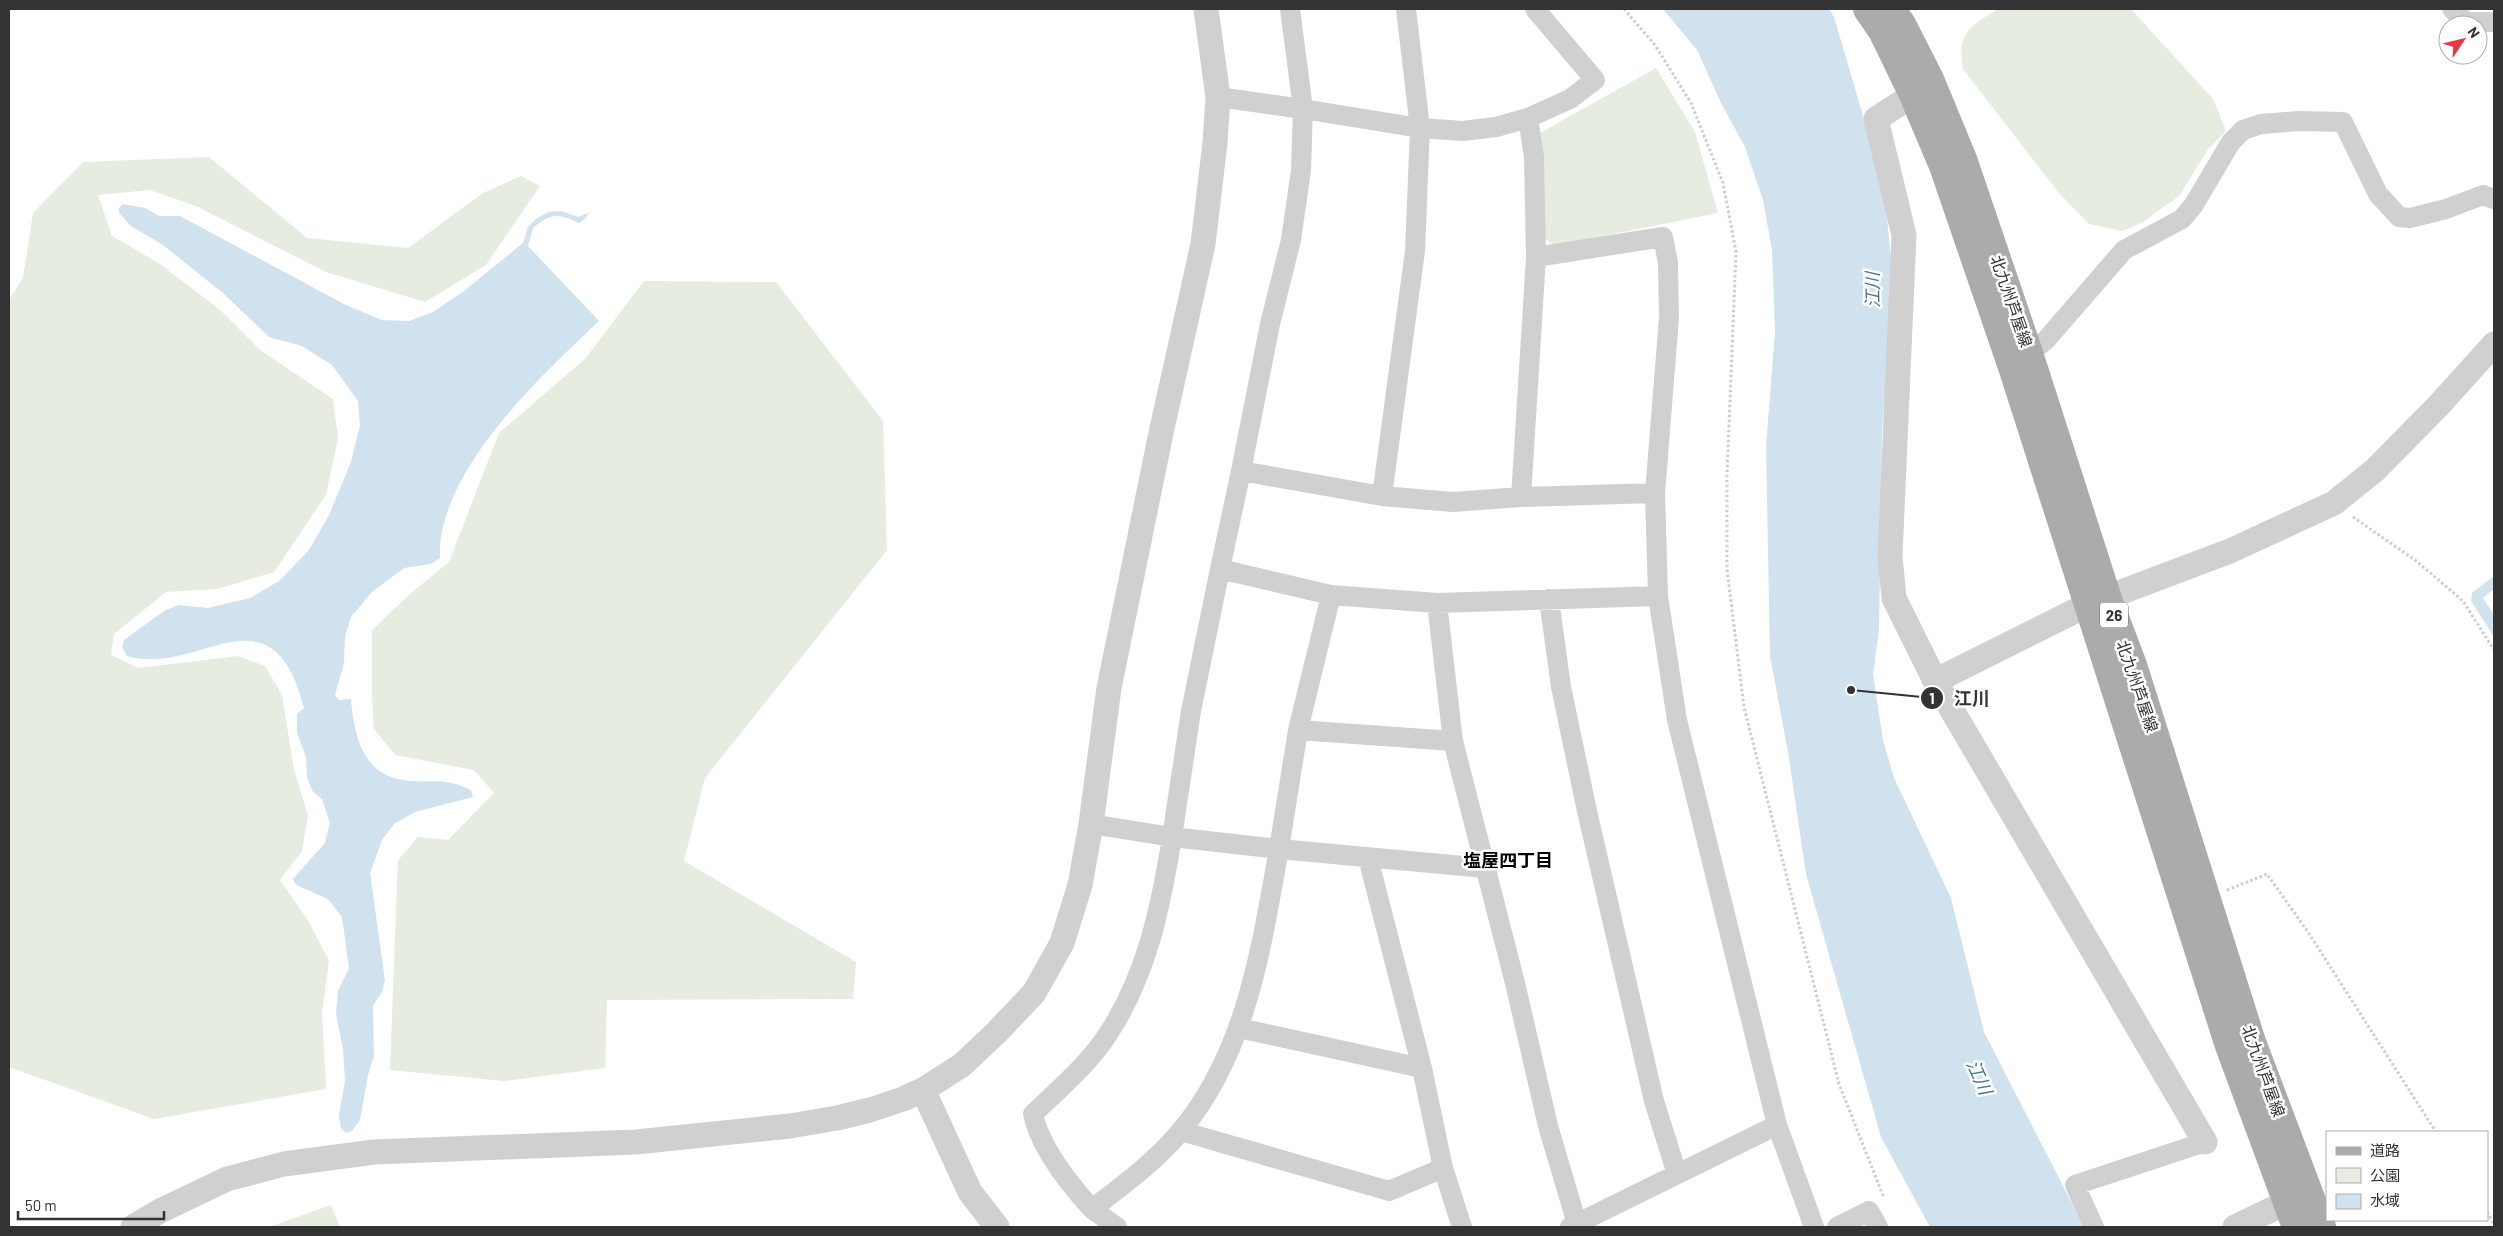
<svg xmlns="http://www.w3.org/2000/svg" width="2503" height="1236" font-family="Barlow,'Noto Sans JP',sans-serif">
	<style>
		.green { fill: #e6ecdf }
		.water { fill: #cfe2ee }
		.lines { fill: none; stroke-linecap: round; stroke-linejoin: round }
		.path { stroke: #cdcdcd; stroke-width: 3; stroke-dasharray: 2.5 2.5; stroke-linecap: butt }
		.minor { stroke: #d0d0d0; stroke-width: 20 }
		.tertiary { stroke: #d0d0d0; stroke-width: 25 }
		.primary { stroke: #ababab; stroke-width: 28 }
		.labels { text-anchor: middle; dominant-baseline: central; stroke-width: 5; stroke-linejoin: round; paint-order: stroke }
		.shield { fill: #fff; stroke: #707070; stroke-width: 1 }
		.shield-label { font-size: 15px; font-weight: bold; fill: #333 }
		.street-label { font-size: 16px; fill: #333; stroke: #fff }
		.water-label { font-size: 18px; font-style: italic; fill: #3f7597; stroke: #fff }
		.neighbourhood-label { font-size: 18px; font-weight: bold; fill: #000; stroke: #fff }
		.leader { fill: none; stroke: #333; stroke-width: 2 }
		.callout-dot { fill: #333; stroke: #fff; stroke-width: 2 }
		.mark-label { font-size: 15px; text-anchor: middle; font-weight: bold; fill: #fff }
		.callout-label { font-size: 18px; text-anchor: middle; font-weight: bold; fill: #333; stroke: #fff; stroke-width: 5; stroke-linejoin: round; paint-order: stroke }
	</style>
	<rect width="100%" height="100%" fill="#fff"/>
	<path class="green" d="M1998 9H2131L2213 99 2226 131 2209 148 2179 196 2143 222 2123 231 2089 224 2058 192 1963 69C1957 32 1969 27 1998 9Z
		M1656 68 1695 132 1718 213 1553 246 1545 238 1540 133Z
		M209 157 307 238 408 248 483 193 521 176 540 186 486 265 425 302 326 272 196 206 150 190 98 195 112 236 160 264 219 309 260 350 333 399 338 438 326 495 274 572 217 589 166 592 114 634 111 655 138 668 238 656 265 666 282 695 294 770 308 815 302 851 280 880 309 922 329 961 322 1013 326 1089 154 1119 9 1067V300L23 278 33 213 83 162Z
		M644 281 776 282 883 421 887 550 705 778 684 861 856 962 853 999 607 1000 605 1068 504 1081 390 1070 398 860 418 837 448 840 494 793 474 770 395 755 374 729 372 698V630L410 594 449 562 499 433 585 359Z
		M331 1205 340 1227H269Z"/>
	<path class="water" d="M1663 9H1829L1834 17 1884 187 1893 280 1882 432 1879 630 1873 674 1883 740 1894 778 1951 898 1984 1032 2084 1227H1930L1881 1137 1806 874 1788 752 1770 656 1766 446 1775 332 1772 250 1763 200 1745 147 1721 103 1697 50Z
		M123 204 145 208 159 216H180L344 304 382 320 409 321 433 312 464 291 523 243 528 227 536 219 548 212 561 211 578 217 588 213 586 218 579 223C558 214 552 212 533 228L528 246 599 321C542 375 459 452 442 531 440 540 440 549 440 558L431 564 404 568 372 592 351 617 345 636 344 663 335 695 339 700 351 699C354 734 362 774 403 780 430 784 443 776 471 790L473 797 415 812 394 824 382 840 370 873 385 980 382 992 373 1006 374 1056 368 1075 360 1120 352 1131 346 1133 341 1128 339 1115 345 1081 343 1049 336 1014 338 991 349 968 342 917 328 899 296 885 293 879 325 843 330 823 322 799 313 792 307 777 306 757 297 733V714L304 708C271 581 201 677 127 656L122 647 124 640 164 611 179 605 208 608 250 598 279 581 309 550 329 515 351 462 360 426 358 401 332 365 302 346 269 337 224 294 163 245 131 226 119 213V208Z
		M2494 576V589L2483 598 2494 615V637L2471 601 2472 593Z"/>
	<g class="lines">
		<path class="path" d="M1624 9 1655 45 1691 103 1723 183 1736 252 1727 474V569L1744 707 1839 1084 1884 1198
			M2353 517 2415 560 2463 601 2494 650
			M2227 890 2267 874 2308 932 2436 1132
			M2487 1212 2494 1224"/>
		<path class="minor" d="M1290 9 1303 109 1420 128 1415 251 1382 496 1453 502 1521 497 1536 257
			M1406 9 1420 128 1463 131 1496 127 1528 118
			M1535 9 1595 80 1570 99 1528 118 1534 157 1536 257 1663 237 1668 263 1669 318 1655 493 1658 596 1677 720 1777 1125
			M2452 9 2466 22H2494
			M1218 97 1303 109 1301 170 1291 240 1270 324 1241 471 1382 496
			M2029 353 2046 340 2124 250 2182 219 2193 206 2231 142 2243 130 2261 124 2299 121 2343 122 2378 194 2399 217 2410 218 2446 209 2483 195 2494 199
			M1241 471 1220 569 1331 595 1437 603 1658 596
			M1521 497 1655 493
			M1331 595 1298 730 1453 741
			M1549 599 1561 687 1587 811 1654 1101 1677 1174
			M1437 603 1453 741 1515 983 1548 1126 1577 1224
			M1298 730 1279 849 1485 868
			M1091 824 1172 837C1161 906 1147 975 1108 1034 1088 1065 1059 1089 1033 1114 1040 1147 1070 1185 1092 1209 1123 1185 1155 1162 1180 1132 1247 1052 1261 948 1279 849L1172 837 1191 711 1220 569
			M1368 858 1422 1068 1443 1168 1462 1227
			M1239 1028 1422 1068
			M1181 1131 1389 1191 1443 1168
			M1092 1209 1117 1227
			M1570 1227 1777 1125 1814 1227
			M1837 1227 1869 1211 1878 1227
			M2094 1227 2075 1185 2205 1142"/>
		<path class="tertiary" d="M1913 95 1876 119 1904 235 1890 556 1894 598 1935 681 2205 1142
			M1935 681 2087 605 2230 551 2334 503 2375 470 2439 405 2494 344
			M923 1090 970 1192 997 1227
			M133 1227 160 1211 227 1179 284 1164 374 1152 636 1142 790 1126 837 1118 870 1110 903 1099 923 1090 962 1065 996 1033 1034 993 1062 943 1080 885 1091 824 1109 688 1161 433 1203 244 1215 143 1218 97 1206 9
			M2235 1227 2287 1202"/>
		<path class="primary" d="M1867 9 1882 31 1913 95 1943 166 2013 370 2229 1046 2296 1227
			M1891 9 1902 24 1930 79 1963 159 2029 353 2108 599 2133 665 2252 1042 2322 1227"/>
	</g>
	<g class="labels">
		<rect class="shield" x="2100" y="602.5" width="28" height="25" rx="4"/>
		<g class="shield-label">
			<text x="2114" y="615">26</text>
		</g>
		<g class="street-label">
			<text transform="translate(2012 301) rotate(71)">北九州芦屋線</text>
			<text transform="translate(2138 686) rotate(71)">北九州芦屋線</text>
			<text transform="translate(2264 1071) rotate(70)">北九州芦屋線</text>
		</g>
		<g class="water-label">
			<text transform="translate(1872 290) rotate(-91)">江川</text>
			<text transform="translate(1980 1077) rotate(66)">江川</text>
		</g>
		<g class="neighbourhood-label">
			<text x="1508" y="860">塩屋四丁目</text>
		</g>
	</g>
	<path class="leader" d="M1851 690L1932 698"/>
	<g class="callout-dot">
		<circle cx="1851" cy="690" r="5"/>
		<circle cx="1932" cy="698" r="12"/>
	</g>
	<g class="mark-label">
		<text x="1932" y="704">1</text>
	</g>
	<g class="callout-label">
		<text x="1972" y="705">江川</text>
	</g>
	<rect width="2503" height="1236" fill="none" stroke="#333333" stroke-width="20"/>
	<rect x="2326" y="1131" width="162" height="90" fill="#ffffff" stroke="#adadad"/>
	<rect x="2336" y="1147" width="25" height="8" fill="#ababab" stroke="#adadad"/>
	<text x="2370" y="1156" font-size="15" fill="#333333">道路</text>
	<rect x="2336" y="1168" width="25" height="15" fill="#e6ecdf" stroke="#adadad"/>
	<text x="2370" y="1181" font-size="15" fill="#333333">公園</text>
	<rect x="2336" y="1194" width="25" height="15" fill="#cfe2ee" stroke="#adadad"/>
	<text x="2370" y="1206" font-size="15" fill="#333333">水域</text>
	<g transform="translate(2463 40) rotate(55)"><circle r="24" fill="#ffffff" stroke="#adadad"/>
	<path d="M0-4L9 19L0 12L-9 19Z" fill="#e63946"/>
	<text y="-8" font-size="14" font-weight="bold" text-anchor="middle" fill="#333333">N</text>
	</g>
	<path d="M18 1211v8h146v-8" fill="none" stroke="#333333" stroke-width="2.5"/>
	<text x="25" y="1211" font-size="15" fill="#333333" stroke="#ffffff" stroke-width="4" paint-order="stroke">50 m</text>
</svg>
